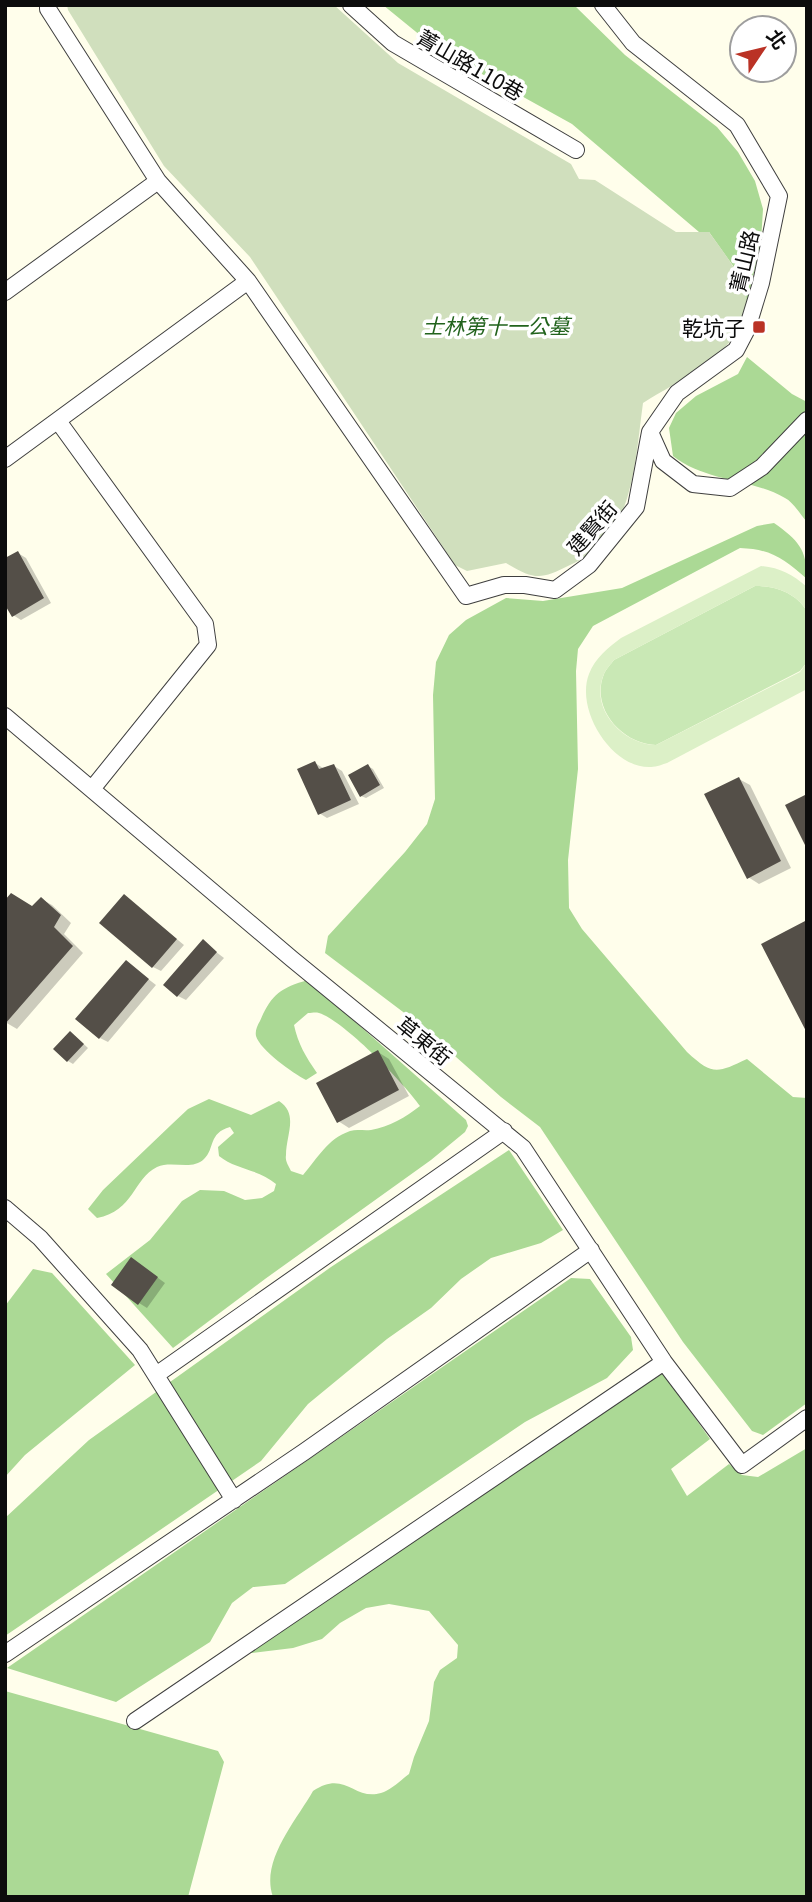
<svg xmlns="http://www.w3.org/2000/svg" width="812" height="1902" font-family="Georgia,'Noto Sans TC',serif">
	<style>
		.green { fill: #c9e8b5 }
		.forest { fill: #abd995 }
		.cemetery { fill: #d0dfbd }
		.pitch { fill: #dcf0c7 }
		.shadow { fill: #0003 }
		.building { fill: #544f48 }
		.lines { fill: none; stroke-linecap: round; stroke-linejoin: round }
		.minor-casing { stroke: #3f3f3f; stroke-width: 18 }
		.minor { stroke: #fff; stroke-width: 16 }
		.poi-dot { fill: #ba3225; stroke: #fff; stroke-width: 2.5 }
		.labels { text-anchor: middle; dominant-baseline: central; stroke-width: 7; stroke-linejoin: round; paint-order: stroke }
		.street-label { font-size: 21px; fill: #0c0c0c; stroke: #fff }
		.park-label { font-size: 21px; font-style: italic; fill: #22631d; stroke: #fff }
		.poi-label { font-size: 21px; fill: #0c0c0c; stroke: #fff; text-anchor: end }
	</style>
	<rect width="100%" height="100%" fill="#fffeeb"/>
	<path class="green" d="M755 586C775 586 795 592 807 611V662L800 671 656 745C622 744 590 708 604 674 606 669 611 664 614 660Z"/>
	<path class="forest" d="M383 5H574L625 55 717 127 738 152 755 181 763 209 761 241 747 303 736 270 709 232H699L572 124 437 49Z
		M747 357 792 394 807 402V522C800 514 793 502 785 498 750 478 706 482 673 456L669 428 676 413 696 396 738 374Z
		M774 523C798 540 807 549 807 579 784 559 771 549 740 548L593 626 578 649 576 671 578 769 568 860 569 908 582 929 687 1052C713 1076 717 1073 747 1059L793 1097 807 1098V1403L763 1435 752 1431 683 1342 540 1127 501 1097 419 1024 325 953 328 936 405 852 427 824 435 799 433 695 436 662 449 635 466 620 506 598 543 601 622 588 757 526Z
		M308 980 466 1120 468 1126 465 1132 431 1160 265 1279 173 1348 106 1274 150 1240 182 1201 200 1190 224 1191 245 1200 262 1198 274 1191 276 1184C259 1169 236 1170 219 1156L218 1147 234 1133 230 1127C208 1133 215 1149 204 1159 192 1171 172 1160 157 1167 133 1179 134 1211 97 1218L88 1209 103 1190 171 1125 188 1109 209 1099 251 1115 279 1101C299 1114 286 1135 286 1155 285 1161 288 1165 291 1171L303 1175C318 1158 327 1139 350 1131 357 1129 364 1131 371 1130 389 1127 406 1117 420 1106 405 1084 343 1020 319 1013 315 1012 312 1013 308 1013L294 1025C298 1044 306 1057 317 1073L306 1080C293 1073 260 1050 256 1036 255 1031 257 1026 260 1021 271 995 280 988 308 980Z
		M509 1150 563 1230 541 1243 491 1258 461 1279 431 1308 387 1339 308 1404 261 1461 5 1636V1518L89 1440 331 1267Z
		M33 1269 52 1273 135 1365 25 1455 5 1477V1306Z
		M571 1278 590 1279 631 1337 633 1350 607 1378 525 1422 285 1584 253 1587 232 1603 210 1642 116 1702 7 1668Z
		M656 1372 664 1374 710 1439 671 1469 687 1496 729 1464 742 1475 758 1477 807 1448V1897H273C260 1861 296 1821 313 1791 345 1769 354 1801 381 1793 391 1790 401 1780 409 1774L414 1757 429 1721 434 1682 440 1670 457 1658 458 1645 429 1611 389 1604 366 1608 340 1623 322 1639 293 1648 252 1653 248 1649Z
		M5 1691 218 1751 224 1762 188 1897H5Z"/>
	<path class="cemetery" d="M67 5H334L398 63 571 164 579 179 595 180 676 232H709C721 249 748 282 747 304 744 351 678 381 643 403 637 446 635 495 612 533 604 547 585 558 570 565 540 580 535 580 506 563L467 571 455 565 250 257 164 166 68 10Z"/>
	<path class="pitch" d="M761 566C780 568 792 574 807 587V611C795 592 775 586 755 586L614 660C611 664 606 669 604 674 589 708 622 744 656 745L800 672 807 662V689L667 763C663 764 657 767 651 767 612 769 575 710 589 674 595 658 608 648 621 638Z"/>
	<path class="shadow" d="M18 553 26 558 51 603 21 620 13 615Z
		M315 763 323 768 334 766 342 771 359 804 327 818 319 813Z
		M368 766 373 769 384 788 366 798 361 796Z
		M739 779 750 785 791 868 759 884 748 877Z
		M124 896 184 945 161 971 153 967Z
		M41 899 52 905 71 923 64 934 83 953 17 1029 5 1022 32 908Z
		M203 942 224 958 186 1000 178 996Z
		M126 962 156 985 108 1042 100 1038Z
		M75 1036 88 1048 73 1064 68 1061Z
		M378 1052 389 1059 409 1096 349 1128 338 1121Z
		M139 1264 165 1283 147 1308 139 1303Z"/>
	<path class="building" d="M18 551 44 598 12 617 5 605V558Z
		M315 761 319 769 334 764 351 800 318 815 297 769Z
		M368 764 380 785 360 797 348 775Z
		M739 777 781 861 747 879 704 794Z
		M807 794V849L785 805Z
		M11 893 32 906 41 897 61 915 54 927 73 946 5 1024V900Z
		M124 894 177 939 152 968 99 923Z
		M807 920V1033L761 944Z
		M203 939 217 952 177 997 163 985Z
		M126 960 149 979 99 1039 75 1019Z
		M70 1031 84 1044 67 1062 53 1049Z
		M378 1050 399 1090 337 1123 316 1083Z
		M131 1257 158 1277 138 1305 111 1285Z"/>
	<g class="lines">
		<g class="minor-casing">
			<path id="minor" d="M48 5V9L158 181 248 281 466 596 504 585H525L555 590 589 565 636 507 650 432 677 393 736 350 747 329 761 283 779 196 737 125 633 43 603 5
				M351 5 393 43 576 150
				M5 292 158 181
				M58 421 205 624 208 645 92 789
				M650 432 663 461 693 484 730 488 762 467 807 420
				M5 459 248 281
				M5 716 292 959 523 1148 664 1362 742 1465 807 1418
				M5 1208 40 1238 140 1350 234 1500
				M156 1375 504 1131
				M5 1654 304 1452 591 1250
				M135 1721 664 1362"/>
		</g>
		<use href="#minor" class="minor"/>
	</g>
	<rect class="poi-dot" x="752" y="320" width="14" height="14" rx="3.5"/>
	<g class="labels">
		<g class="street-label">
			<text transform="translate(471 64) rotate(30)">菁山路110巷</text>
			<text transform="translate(743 261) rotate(-77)">菁山路</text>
			<text transform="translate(591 527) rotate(-49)">建賢街</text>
			<text transform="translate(425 1040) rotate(39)">草東街</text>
		</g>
		<g class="park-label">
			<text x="496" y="325">士林第十一公墓</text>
		</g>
		<g class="poi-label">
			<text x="745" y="327">乾坑子</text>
		</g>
	</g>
	<rect width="812" height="1902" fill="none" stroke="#0c0c0c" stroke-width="14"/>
	<g transform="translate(763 49) rotate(55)"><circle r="33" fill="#ffffff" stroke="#9e9e9e" stroke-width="2"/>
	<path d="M0-5L12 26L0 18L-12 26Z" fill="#ba3225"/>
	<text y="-10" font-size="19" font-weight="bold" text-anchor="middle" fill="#0c0c0c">北</text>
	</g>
</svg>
